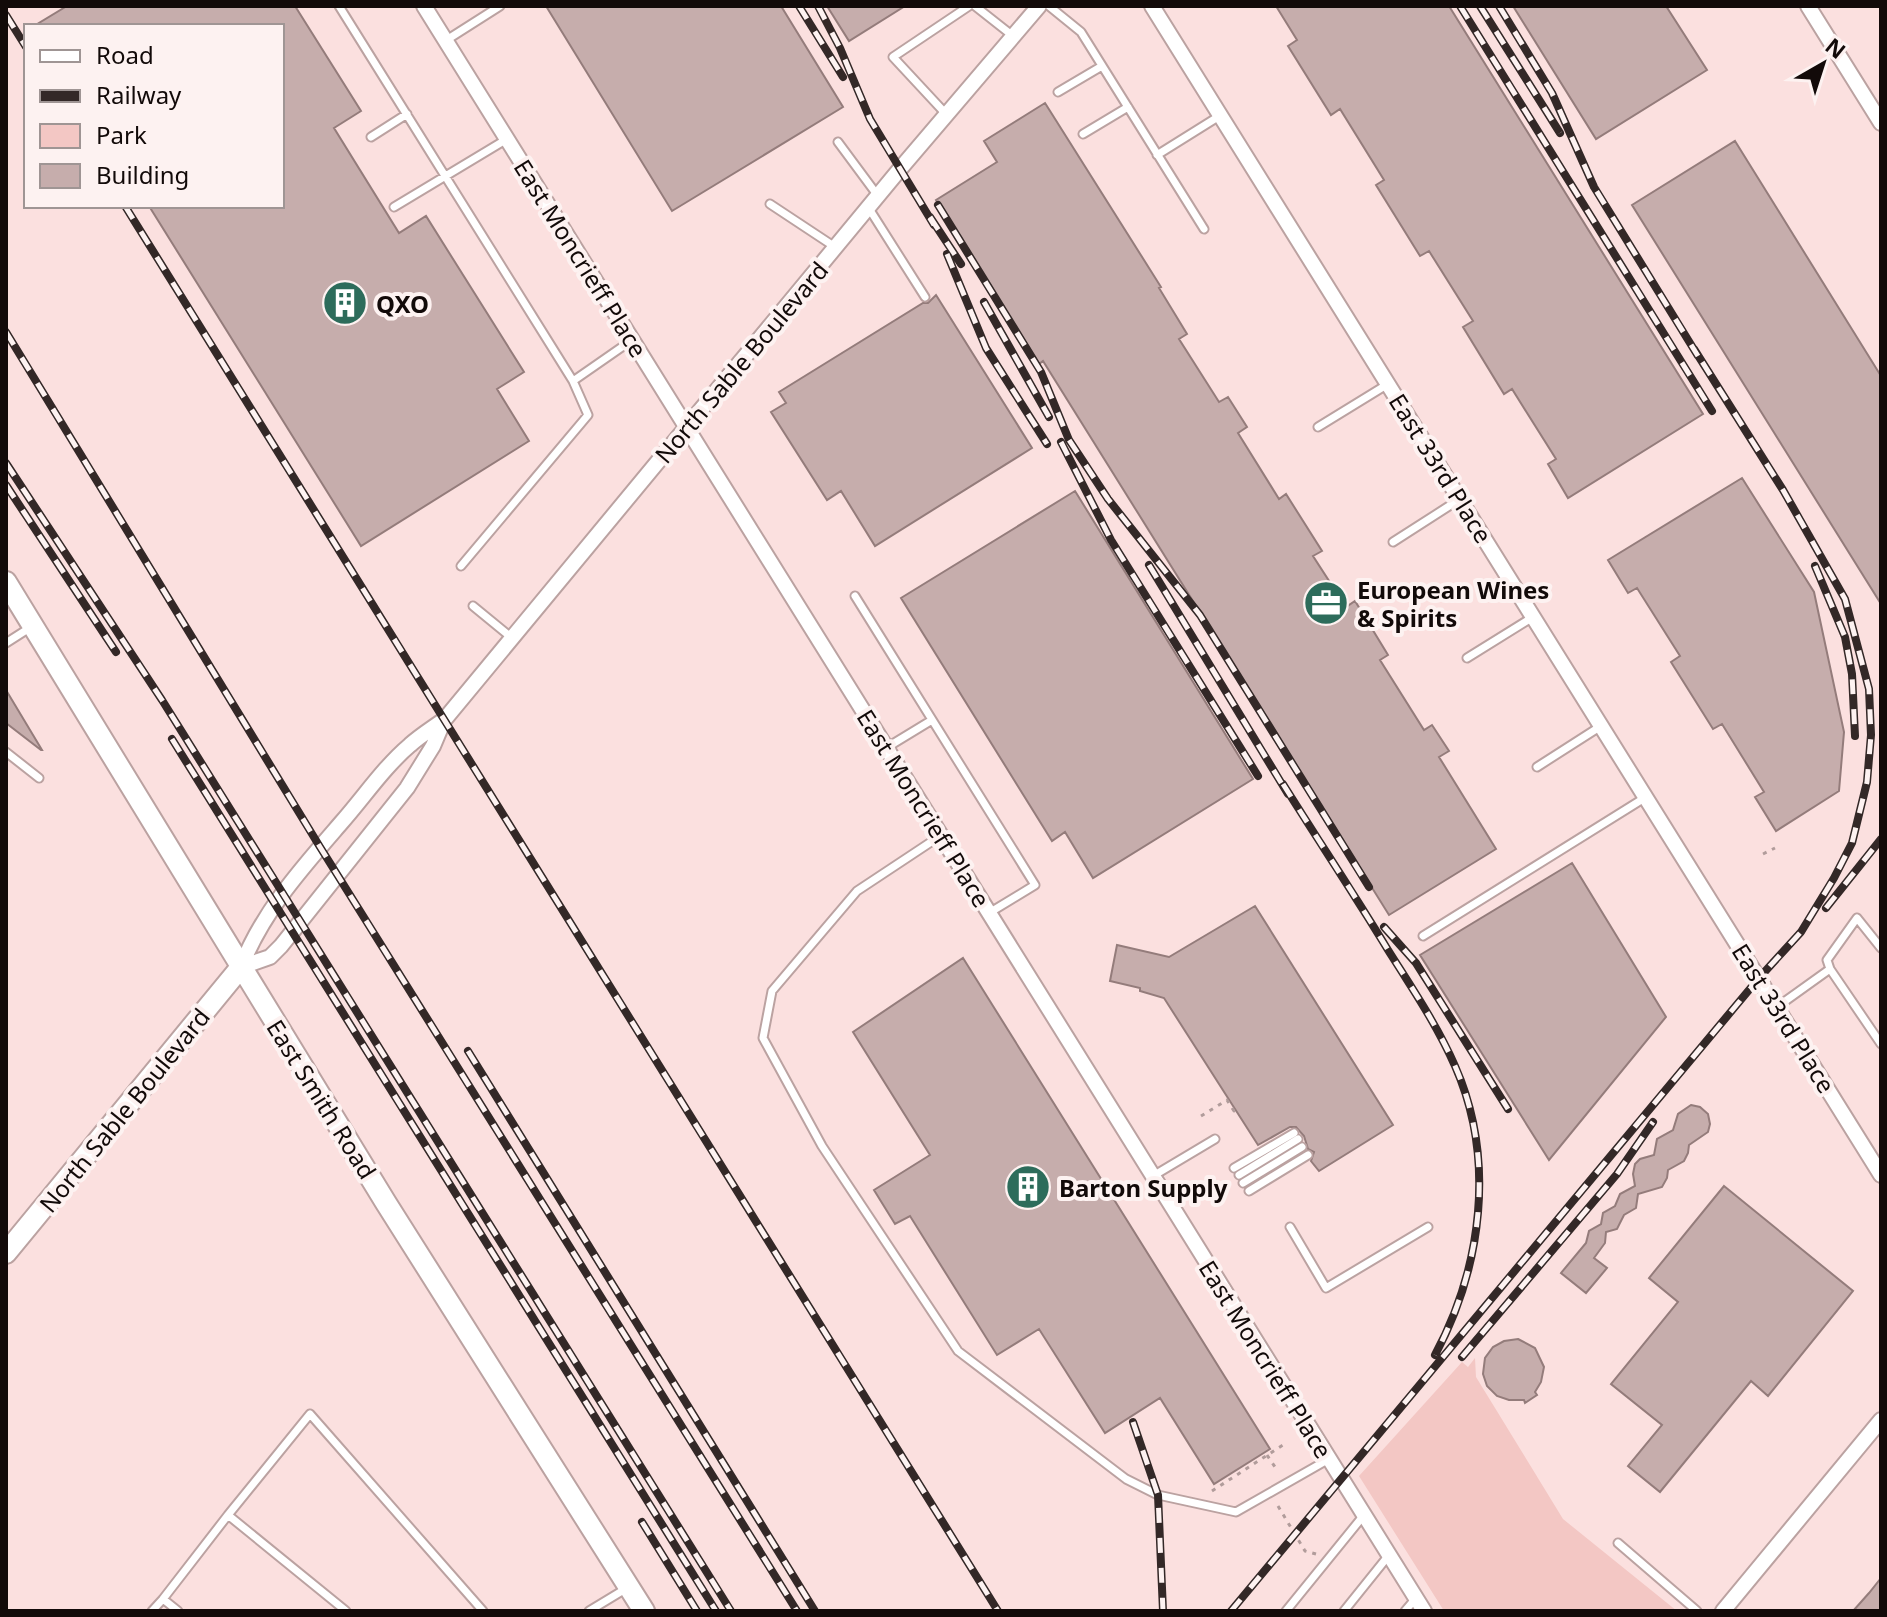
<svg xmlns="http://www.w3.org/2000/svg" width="1887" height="1617" font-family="'Noto Sans',sans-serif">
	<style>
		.green { fill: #f3c7c4 }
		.building { fill: #c6adac; stroke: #947c7b; stroke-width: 2 }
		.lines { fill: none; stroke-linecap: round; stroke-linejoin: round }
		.lane-casing { stroke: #bba2a1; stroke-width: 11 }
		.street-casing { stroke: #bba2a1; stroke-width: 18 }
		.secondary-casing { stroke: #bba2a1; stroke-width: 24 }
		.path { stroke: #b19c9b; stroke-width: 3; stroke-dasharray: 4 6; stroke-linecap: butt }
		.lane { stroke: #fff; stroke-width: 7 }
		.street { stroke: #fff; stroke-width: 14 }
		.secondary { stroke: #fff; stroke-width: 20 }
		.rail-casing { stroke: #332827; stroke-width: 8 }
		.rail { stroke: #fdf2f1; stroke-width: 5; stroke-dasharray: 15; stroke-linecap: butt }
		.labels { text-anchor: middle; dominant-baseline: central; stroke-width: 8; stroke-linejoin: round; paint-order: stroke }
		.street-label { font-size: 24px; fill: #120a09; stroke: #fdf2f1 }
		.poi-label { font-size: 24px; font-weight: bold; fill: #120a09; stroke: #fdf2f1; text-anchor: start }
	</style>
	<rect width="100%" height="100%" fill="#fbe0df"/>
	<path class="green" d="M1475 1358 1476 1377 1563 1519 1677 1611H1444L1359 1476 1462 1362 1468 1367Z"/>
	<path class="building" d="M67 6H295L361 111 334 128 399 233 426 216 524 372 497 389 529 441 361 546 149 206H282V26H34Z
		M546 6H781L843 107 672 211Z
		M827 6H905L849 41Z
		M1276 6H1449L1703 414 1568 498 1548 464 1556 459 1512 389 1504 394 1463 327 1473 321 1429 251 1420 256 1376 185 1384 180 1340 109 1331 115 1288 46 1297 40Z
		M1513 6H1666L1707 70 1596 139Z
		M1045 103 1161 287 1159 288 1187 334 1179 339 1219 402 1228 397 1247 427 1238 433 1279 499 1286 494 1322 551 1313 556 1346 607 1355 601 1388 655 1380 660 1424 730 1432 725 1449 751 1439 757 1496 849 1389 915 1043 361 1039 364 936 200 997 162 984 141Z
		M1735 141 1881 376V604L1632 205Z
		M936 295 1032 448 875 546 841 491 827 500 771 412 786 403 779 392 923 303H928Z
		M1742 478 1814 592 1844 732 1839 791 1776 831 1755 797 1764 792 1722 724 1713 729 1671 662 1680 656 1637 588 1628 593 1608 560Z
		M1075 491 1253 779 1093 878 1065 832 1052 841 901 598Z
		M6 690 42 750H41L6 723Z
		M1572 863 1666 1017 1549 1160 1420 955Z
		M1255 906 1393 1125 1319 1171 1311 1161 1314 1152 1308 1149 1304 1136 1296 1127H1290L1258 1145 1164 998 1140 991V988L1110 981 1117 945 1169 957Z
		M963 958 1270 1449 1214 1484 1160 1398 1105 1433 1039 1329 997 1355 910 1216 895 1224 874 1190 930 1155 853 1032Z
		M1691 1105 1700 1107 1708 1114 1710 1124 1708 1132 1689 1145 1688 1153 1684 1161 1668 1170 1667 1178 1662 1187 1638 1194 1636 1208 1624 1215 1617 1229 1606 1232 1605 1243 1594 1258 1607 1268 1586 1293 1561 1273 1586 1243 1589 1231 1601 1224 1603 1213 1615 1206 1620 1194 1635 1186 1633 1174 1635 1164 1640 1159 1654 1155 1657 1139 1673 1130 1678 1114Z
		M1724 1186 1853 1291 1768 1396 1751 1381 1660 1492 1628 1466 1662 1425 1611 1384 1678 1302 1649 1278Z
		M1518 1339 1535 1348 1544 1367 1541 1382 1535 1392 1537 1395 1525 1403 1524 1400H1509L1497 1396 1487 1386 1483 1374 1485 1358 1493 1347 1504 1341Z
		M1881 1578V1611H1853L1869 1593Z"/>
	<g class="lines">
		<g class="lane-casing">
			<path id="lane" d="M339 6 573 381 588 415 461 566
				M975 6 1013 36
				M1049 6 1081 32 1204 229
				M445 41 500 6
				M1058 92 1102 66
				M946 114 893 57 969 6
				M1083 134 1128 107
				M371 137 407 114
				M838 142 878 196
				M1157 155 1221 115
				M770 204 835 247
				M394 207 507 139
				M868 207 925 297
				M573 381 632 340
				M1318 427 1388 384
				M1393 542 1460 499
				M855 596 1035 885 989 913
				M473 606 512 638
				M6 643 31 627
				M1467 658 1533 617
				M886 748 932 720
				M6 752 39 778
				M1537 767 1601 726
				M940 836 857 891 772 991 763 1038 822 1146 958 1351 1126 1479 1158 1495 1236 1512 1329 1459
				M1423 936 1646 797
				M1830 969 1827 960 1857 918 1881 948
				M1777 1007 1830 969 1881 1044
				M1234 1168 1294 1133
				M1239 1175 1298 1139
				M1153 1176 1215 1139
				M1243 1183 1302 1147
				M1249 1191 1308 1155
				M1290 1227 1326 1288 1428 1227
				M1618 1543 1697 1611
				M152 1611 163 1599
				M178 1611 163 1599 228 1515
				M346 1611 228 1515 310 1414 483 1611
				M589 1611 627 1588
				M1286 1611 1364 1515
				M1344 1611 1389 1555
				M1405 1611 1416 1598"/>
		</g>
		<g class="street-casing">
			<path id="street" d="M424 6 1424 1611
				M1152 6 1881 1175
				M1808 6 1881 123
				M241 967C263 911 302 868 341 823 364 797 384 767 410 745 421 735 433 728 445 719L900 169 1039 6
				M241 967 270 957 281 946 407 788 433 746 444 720
				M1723 1611 1881 1420"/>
		</g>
		<g class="secondary-casing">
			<path id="secondary" d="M6 582 386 1203 644 1611
				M6 1253 241 967"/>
		</g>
		<path class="path" d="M1763 854 1775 848
			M1201 1116 1227 1100 1234 1111 1235 1109
			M1267 1455 1277 1470
			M1212 1491 1286 1443
			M1278 1506 1305 1551 1316 1554"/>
		<use href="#lane" class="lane"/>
		<use href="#street" class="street"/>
		<use href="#secondary" class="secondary"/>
		<g class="rail-casing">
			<path id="rail" d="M799 6 843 77
				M818 6 840 48 870 119 934 225
				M1460 6 1712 411
				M1480 6 1560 133
				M1499 6 1552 93 1594 187 1698 356
				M6 15 26 47
				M938 205 1041 372 1069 440 1108 499 1200 615 1369 887
				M125 206 998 1611
				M930 217 961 264
				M947 254 986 348 1047 444
				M984 302 1049 417
				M6 332 320 847 797 1611
				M1061 442 1111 540 1258 776
				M6 463 162 700 731 1611
				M6 485 116 652
				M1149 565 1288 794
				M1815 566 1845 637 1852 674 1855 736
				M172 739 716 1611
				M1283 784C1318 840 1354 894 1388 950 1412 988 1437 1025 1455 1066 1496 1159 1482 1267 1435 1355
				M1826 908 1881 839
				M1384 927 1416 963 1508 1109
				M468 1051 815 1611
				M1462 1357 1617 1174 1653 1122
				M1133 1422 1158 1495 1163 1611
				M642 1522 697 1611
				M1231 1611 1759 978 1801 932 1834 878 1852 843 1867 782 1871 735 1869 689 1845 599 1783 490 1694 349"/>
		</g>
		<use href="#rail" class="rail"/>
	</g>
	<defs>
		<g id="building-disc" transform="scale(2.3)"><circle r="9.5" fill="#2d6c5b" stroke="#fdf2f1"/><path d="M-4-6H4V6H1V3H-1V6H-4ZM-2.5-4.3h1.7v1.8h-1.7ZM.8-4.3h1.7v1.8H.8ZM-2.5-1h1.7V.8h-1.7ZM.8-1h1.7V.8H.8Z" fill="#fff"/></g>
		<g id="office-disc" transform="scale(2.3)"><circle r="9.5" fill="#2d6c5b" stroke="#fdf2f1"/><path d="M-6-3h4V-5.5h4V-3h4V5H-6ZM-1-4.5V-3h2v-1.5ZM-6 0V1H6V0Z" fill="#fff"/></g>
	</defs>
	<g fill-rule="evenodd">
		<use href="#building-disc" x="345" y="303"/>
		<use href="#office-disc" x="1326" y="603"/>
		<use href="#building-disc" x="1028" y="1187"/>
	</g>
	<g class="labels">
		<g class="street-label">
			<text transform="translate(581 258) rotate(58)">East Moncrieff Place</text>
			<text transform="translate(741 362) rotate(-50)">North Sable Boulevard</text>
			<text transform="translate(1441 468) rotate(58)">East 33rd Place</text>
			<text transform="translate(924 808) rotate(58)">East Moncrieff Place</text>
			<text transform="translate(1784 1018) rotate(58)">East 33rd Place</text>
			<text transform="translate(322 1099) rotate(58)">East Smith Road</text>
			<text transform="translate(124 1110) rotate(-51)">North Sable Boulevard</text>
			<text transform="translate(1266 1359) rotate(58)">East Moncrieff Place</text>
		</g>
		<g class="poi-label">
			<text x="376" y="303">QXO</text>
			<text x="1357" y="589">European Wines<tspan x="1357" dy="28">&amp; Spirits</tspan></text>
			<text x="1059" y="1187">Barton Supply</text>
		</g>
	</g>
	<rect width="1887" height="1617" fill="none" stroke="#120a09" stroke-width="16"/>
	<rect x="24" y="24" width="260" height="184" fill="#fdf2f1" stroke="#9f9594" stroke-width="2"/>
	<rect x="40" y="50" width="40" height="12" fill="#ffffff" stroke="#9f9594" stroke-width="2"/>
	<text x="96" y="64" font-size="24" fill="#120a09">Road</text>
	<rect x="40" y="90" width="40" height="12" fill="#332827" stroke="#9f9594" stroke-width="2"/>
	<text x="96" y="104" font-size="24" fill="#120a09">Railway</text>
	<rect x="40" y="124" width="40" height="24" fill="#f3c7c4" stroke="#9f9594" stroke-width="2"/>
	<text x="96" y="144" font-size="24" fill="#120a09">Park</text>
	<rect x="40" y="164" width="40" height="24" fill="#c6adac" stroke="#9f9594" stroke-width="2"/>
	<text x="96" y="184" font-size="24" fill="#120a09">Building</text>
	<g transform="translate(1823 64) rotate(39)" stroke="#fdf2f1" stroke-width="6" paint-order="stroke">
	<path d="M0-6L14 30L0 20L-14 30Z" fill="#120a09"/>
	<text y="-12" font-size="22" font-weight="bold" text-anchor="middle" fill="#120a09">N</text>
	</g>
</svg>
